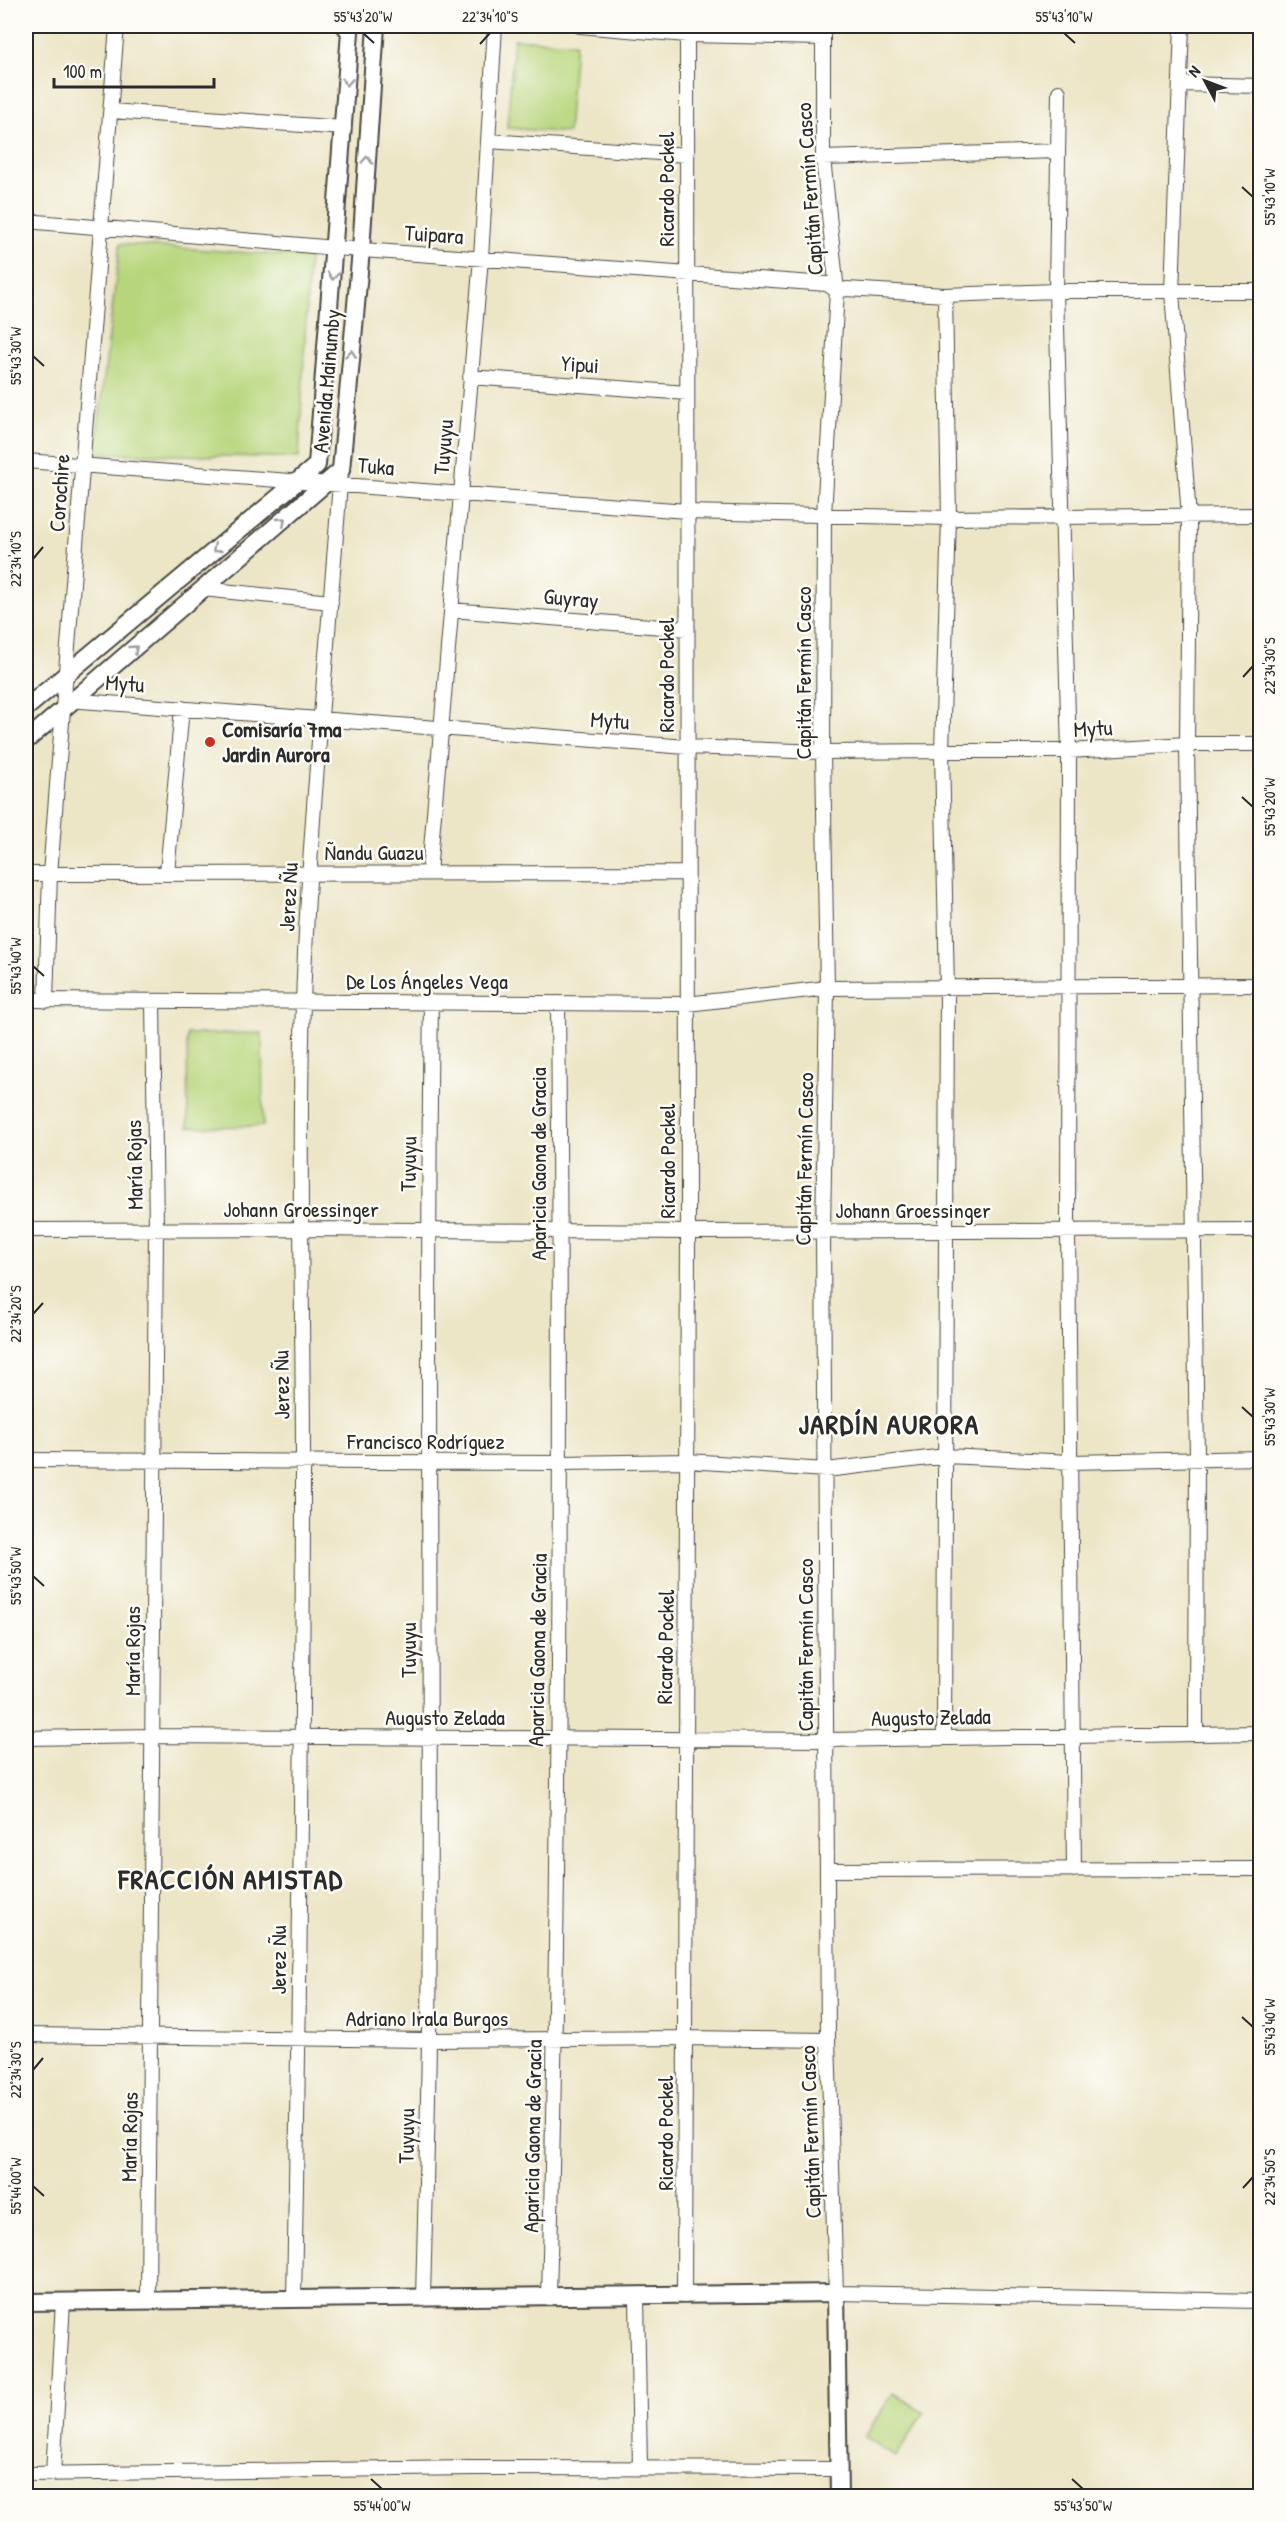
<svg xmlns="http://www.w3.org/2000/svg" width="1286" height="2522" font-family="'Patrick Hand',sans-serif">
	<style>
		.green { fill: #b7d67c; stroke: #718054; stroke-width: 1.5 }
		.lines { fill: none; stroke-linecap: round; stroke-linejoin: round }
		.minor-casing { stroke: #484742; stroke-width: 16 }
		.tertiary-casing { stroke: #484742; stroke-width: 20 }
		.minor { stroke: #fff; stroke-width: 14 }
		.tertiary { stroke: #fff; stroke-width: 16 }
		.oneway { stroke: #a0a0a0 }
		.ticks { fill: none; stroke: #2b2b2b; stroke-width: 2 }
		.poi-dot { fill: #c8321e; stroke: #fdfcf7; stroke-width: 2 }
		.labels { text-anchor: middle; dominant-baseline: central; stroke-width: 5; stroke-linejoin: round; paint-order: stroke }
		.street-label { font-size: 22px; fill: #2b2b2b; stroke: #fdfcf7 }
		.poi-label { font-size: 22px; font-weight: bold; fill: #2b2b2b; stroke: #fdfcf7; text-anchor: start }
		.district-label { font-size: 28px; font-weight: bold; letter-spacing: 1.5px; fill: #2b2b2b; stroke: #fdfcf7 }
		.neatline { fill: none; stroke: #2b2b2b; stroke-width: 2 }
		.ticks-label { font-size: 15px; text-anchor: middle; fill: #2b2b2b }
	</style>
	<rect width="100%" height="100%" fill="#fdfcf7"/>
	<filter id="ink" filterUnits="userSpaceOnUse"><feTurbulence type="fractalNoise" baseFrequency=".0167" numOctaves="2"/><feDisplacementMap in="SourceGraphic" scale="12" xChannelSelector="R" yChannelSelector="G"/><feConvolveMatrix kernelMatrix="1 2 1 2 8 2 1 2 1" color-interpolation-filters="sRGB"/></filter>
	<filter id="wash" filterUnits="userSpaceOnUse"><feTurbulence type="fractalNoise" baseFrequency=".008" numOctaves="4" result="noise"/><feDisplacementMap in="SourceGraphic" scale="24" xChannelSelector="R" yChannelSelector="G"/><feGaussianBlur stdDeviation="1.35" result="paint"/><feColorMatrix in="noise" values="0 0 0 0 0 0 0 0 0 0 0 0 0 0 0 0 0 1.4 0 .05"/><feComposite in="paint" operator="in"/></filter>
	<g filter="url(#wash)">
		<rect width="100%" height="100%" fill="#ece5c6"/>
		<path class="green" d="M514 39 575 43 568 133 507 128Z
			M120 244 309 257 299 458 95 453Z
			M262 1033 263 1126 188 1127 187 1034Z
			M893 2393 924 2413 895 2457 864 2437Z"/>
	</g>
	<g filter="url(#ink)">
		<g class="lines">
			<g class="minor-casing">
				<path id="minor" d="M580 26 687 35 823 38
					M823 26V158L837 291 824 515 823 752 827 988 823 1231 828 2040 836 2293 1260 2301
					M1182 26 1172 292 1189 517 1187 744 1197 1458 1196 1734
					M1180 84 1260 86
					M1059 92 1056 291 1069 751 1068 1230 1074 1870
					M111 111 344 128
					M489 141 687 155
					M823 158 1058 151
					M26 221 335 248 827 284 837 291 847 289 945 295 1056 291H1260
					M470 377 687 393
					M26 461 687 511
					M687 512 949 518 1260 515
					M203 589 331 602
					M451 610 687 629
					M68 700 687 747 823 752 942 751H1069L1187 744H1260
					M167 873 182 708
					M429 873 481 258 495 26
					M26 874 687 873
					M26 1000 687 1004 827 988 1260 985
					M46 1001 50 874 117 26
					M26 1230 300 1229 688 1232 1260 1230
					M26 1460 561 1463 688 1461 826 1470 946 1456 1071 1462 1260 1458
					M26 1738 153 1736 826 1740 1260 1733
					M944 1738 947 989 942 751 949 518 945 295
					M827 1870 1260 1869
					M26 2035 429 2040 686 2038 828 2040
					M684 2296 688 1232 687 26
					M637 2297 640 2468
					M549 2298C560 1866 562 1434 558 1003
					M423 2299C425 2212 428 2125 429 2038 432 1693 426 1347 431 1002
					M294 2300C299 2021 303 1742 303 1463 303 1309 298 1156 303 1003 309 825 328 647 341 470
					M148 2301 156 1229 153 1001
					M26 2474 473 2468 839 2469
					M53 2474 63 2302"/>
			</g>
			<g class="tertiary-casing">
				<path id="tertiary" d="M26 708 317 465 350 32 345 26
					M26 741 341 470 361 250 376 26
					M26 2302 836 2293 839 2496"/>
			</g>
			<use href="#minor" class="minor"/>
			<use href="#tertiary" class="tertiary"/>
		</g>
		<defs><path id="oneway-chevron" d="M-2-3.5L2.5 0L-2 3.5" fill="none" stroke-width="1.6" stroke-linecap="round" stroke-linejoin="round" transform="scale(1.5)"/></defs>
		<g class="oneway">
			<use href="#oneway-chevron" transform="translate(347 82) rotate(94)"/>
			<use href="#oneway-chevron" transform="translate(367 160) rotate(-86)"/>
			<use href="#oneway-chevron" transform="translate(333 276) rotate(95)"/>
			<use href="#oneway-chevron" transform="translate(351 354) rotate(-85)"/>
			<use href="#oneway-chevron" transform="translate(282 521) rotate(-41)"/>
			<use href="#oneway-chevron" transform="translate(216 549) rotate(140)"/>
			<use href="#oneway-chevron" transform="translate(134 649) rotate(-41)"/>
		</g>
	</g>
	<path class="ticks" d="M363 33 374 43M1064 33 1075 43M480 44 490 33M1242 187 1253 197M33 356 44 366M33 559 43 547M1243 677 1253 666M1242 797 1253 807M33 966 44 976M33 1314 43 1303M1242 1407 1253 1417M33 1576 44 1586M1242 2017 1253 2027M33 2070 43 2058M33 2186 44 2196M1243 2188 1253 2177M371 2479 382 2489M1072 2479 1083 2489"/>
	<circle class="poi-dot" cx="210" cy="742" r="6"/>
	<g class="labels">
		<g class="street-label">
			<text transform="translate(666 189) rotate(-90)">Ricardo Pockel</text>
			<text transform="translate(809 189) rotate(-94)">Capitán Fermín Casco</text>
			<text transform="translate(434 234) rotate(4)">Tuipara</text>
			<text transform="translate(580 364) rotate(4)">Yipui</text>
			<text transform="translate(326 381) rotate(-85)">Avenida Mainumby</text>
			<text transform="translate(443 447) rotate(-85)">Tuyuyu</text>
			<text transform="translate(376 466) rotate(5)">Tuka</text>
			<text transform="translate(59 493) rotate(-86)">Corochire</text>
			<text transform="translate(571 598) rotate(5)">Guyray</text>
			<text transform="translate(803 673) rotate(-90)">Capitán Fermín Casco</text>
			<text transform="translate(666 675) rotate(-90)">Ricardo Pockel</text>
			<text transform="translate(125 683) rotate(4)">Mytu</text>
			<text transform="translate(610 720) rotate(4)">Mytu</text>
			<text transform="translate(1093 728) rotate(-3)">Mytu</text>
			<text x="374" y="852">Ñandu Guazu</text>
			<text transform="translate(288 897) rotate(-87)">Jerez Ñu</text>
			<text x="427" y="981">De Los Ángeles Vega</text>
			<text transform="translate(804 1159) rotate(-89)">Capitán Fermín Casco</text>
			<text transform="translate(667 1161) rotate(-90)">Ricardo Pockel</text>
			<text transform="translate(408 1164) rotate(-89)">Tuyuyu</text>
			<text transform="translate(538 1164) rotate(-90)">Aparicia Gaona de Gracia</text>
			<text transform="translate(134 1165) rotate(-91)">María Rojas</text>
			<text x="301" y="1209">Johann Groessinger</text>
			<text x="913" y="1210">Johann Groessinger</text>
			<text transform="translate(281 1385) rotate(-91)">Jerez Ñu</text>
			<text x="426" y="1441">Francisco Rodríguez</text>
			<text transform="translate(805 1645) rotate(-90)">Capitán Fermín Casco</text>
			<text transform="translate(665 1647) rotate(-89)">Ricardo Pockel</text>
			<text transform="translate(408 1650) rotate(-90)">Tuyuyu</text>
			<text transform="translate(537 1650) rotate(-89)">Aparicia Gaona de Gracia</text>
			<text transform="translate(132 1651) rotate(-90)">María Rojas</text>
			<text x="445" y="1717">Augusto Zelada</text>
			<text transform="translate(931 1717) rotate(-1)">Augusto Zelada</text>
			<text transform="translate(278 1960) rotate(-90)">Jerez Ñu</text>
			<text x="427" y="2018">Adriano Irala Burgos</text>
			<text transform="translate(810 2132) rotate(-92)">Capitán Fermín Casco</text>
			<text transform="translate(665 2133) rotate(-90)">Ricardo Pockel</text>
			<text transform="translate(406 2136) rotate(-89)">Tuyuyu</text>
			<text transform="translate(532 2136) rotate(-89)">Aparicia Gaona de Gracia</text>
			<text transform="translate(129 2137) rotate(-89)">María Rojas</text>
		</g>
		<g class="poi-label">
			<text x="222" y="729">Comisaría 7ma<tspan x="222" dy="25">Jardin Aurora</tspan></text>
		</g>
		<g class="district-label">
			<text x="889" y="1424">JARDÍN AURORA</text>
			<text x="231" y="1879">FRACCIÓN AMISTAD</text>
		</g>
	</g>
	<rect width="1286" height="2522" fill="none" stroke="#fdfcf7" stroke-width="66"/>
	<g transform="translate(1205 81) rotate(311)" stroke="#fdfcf7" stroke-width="4.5" paint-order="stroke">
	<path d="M0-4.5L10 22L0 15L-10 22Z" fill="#2b2b2b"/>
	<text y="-9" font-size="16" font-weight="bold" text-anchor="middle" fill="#2b2b2b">N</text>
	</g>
	<path d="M54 78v9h160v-9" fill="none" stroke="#2b2b2b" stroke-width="3"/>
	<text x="63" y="78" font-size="18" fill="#2b2b2b" stroke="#fdfcf7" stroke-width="4.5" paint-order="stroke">100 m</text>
	<rect x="33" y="33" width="1220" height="2456" class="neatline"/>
	<g class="ticks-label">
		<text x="363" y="22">55°43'20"W</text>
		<text x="490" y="22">22°34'10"S</text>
		<text x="1064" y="22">55°43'10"W</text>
		<text transform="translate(1270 197) rotate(-90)" y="5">55°43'10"W</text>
		<text transform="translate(16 356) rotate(-90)" y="5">55°43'30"W</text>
		<text transform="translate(16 559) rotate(-90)" y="5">22°34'10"S</text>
		<text transform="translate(1270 666) rotate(-90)" y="5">22°34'30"S</text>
		<text transform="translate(1270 807) rotate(-90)" y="5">55°43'20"W</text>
		<text transform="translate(16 966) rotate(-90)" y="5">55°43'40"W</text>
		<text transform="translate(16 1314) rotate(-90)" y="5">22°34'20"S</text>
		<text transform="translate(1270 1417) rotate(-90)" y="5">55°43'30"W</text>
		<text transform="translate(16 1576) rotate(-90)" y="5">55°43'50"W</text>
		<text transform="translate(1270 2027) rotate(-90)" y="5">55°43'40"W</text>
		<text transform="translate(16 2070) rotate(-90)" y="5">22°34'30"S</text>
		<text transform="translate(1270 2177) rotate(-90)" y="5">22°34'50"S</text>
		<text transform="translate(16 2186) rotate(-90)" y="5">55°44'00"W</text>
		<text x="382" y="2511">55°44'00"W</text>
		<text x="1083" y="2511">55°43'50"W</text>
	</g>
</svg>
